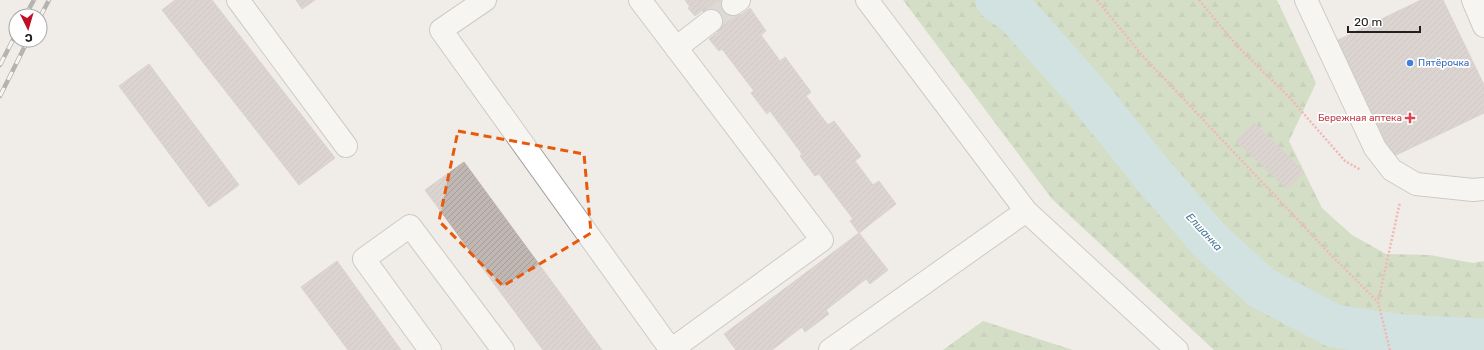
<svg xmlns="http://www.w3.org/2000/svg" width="1484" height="350" font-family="Rubik,sans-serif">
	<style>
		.forest { fill: url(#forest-firs) }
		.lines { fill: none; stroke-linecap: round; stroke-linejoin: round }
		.river { stroke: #aad5da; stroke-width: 43 }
		.building { fill: url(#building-hatch); stroke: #c0b1aa }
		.minor-tunnel { stroke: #c6c3bf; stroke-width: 22; stroke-dasharray: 22 11; stroke-linecap: butt }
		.minor-casing { stroke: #a1a1a1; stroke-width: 24 }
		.path { stroke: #f07779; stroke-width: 2.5; stroke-dasharray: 2 2; stroke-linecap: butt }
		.minor { stroke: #fff; stroke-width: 22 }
		.rail-casing { stroke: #6e6e6e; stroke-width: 4.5 }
		.rail { stroke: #fff; stroke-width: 3; stroke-dasharray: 9; stroke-linecap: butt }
		.marked { fill: none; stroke: #e8590c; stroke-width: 3; stroke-dasharray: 8 5; stroke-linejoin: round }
		.shop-dot { fill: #3f7fe0; stroke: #fff; stroke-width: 1.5 }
		.health-dot { fill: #e0444e; stroke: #fff; stroke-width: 1.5 }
		.labels { text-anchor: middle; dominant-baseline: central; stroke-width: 3.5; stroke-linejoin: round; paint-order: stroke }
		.shop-label { font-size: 10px; fill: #366cbe; stroke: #fff; text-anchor: start }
		.health-label { font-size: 10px; fill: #be3a42; stroke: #fff; text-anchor: end }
		.water-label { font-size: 11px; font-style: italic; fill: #4c7c9a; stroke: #fff }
	</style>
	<defs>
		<pattern id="forest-firs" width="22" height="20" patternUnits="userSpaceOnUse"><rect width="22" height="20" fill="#b1cc9e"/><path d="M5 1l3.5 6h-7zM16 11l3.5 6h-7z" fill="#98af88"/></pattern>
		<pattern id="building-hatch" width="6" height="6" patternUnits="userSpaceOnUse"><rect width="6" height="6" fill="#c0b7b3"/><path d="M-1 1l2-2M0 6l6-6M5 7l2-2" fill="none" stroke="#a59d9a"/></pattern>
	</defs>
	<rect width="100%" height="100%" fill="#f0ece7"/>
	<path class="forest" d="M903 0H1277L1316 83 1289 141 1322 208 1352 235 1386 254 1430 255 1473 263 1484 261V350H1214L1052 199Z
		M983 321 1073 350H943Z"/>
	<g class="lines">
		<path class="river" d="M997 0 1016 13 1087 93 1154 176 1209 240 1262 288 1334 326 1403 336 1484 340"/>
	</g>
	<path class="building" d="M175 0H212L335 158 299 185 162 10Z
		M296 0H315L302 9Z
		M685 0H716L695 16 688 8 690 7Z
		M716 0H729L741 15 718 32 702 10Z
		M1421 0H1443L1484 85V113L1392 157 1336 41Z
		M750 8 766 31 761 35 780 61 785 57 811 92 806 96 828 125 834 121 861 156 855 161 873 185 879 181 896 204 859 233 850 221 853 219 819 174 815 176 800 156 802 154 770 111 767 114 751 93 754 91 722 49 719 51 709 39Z
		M149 64 239 185 209 207 119 86Z
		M1254 123 1304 172 1287 189 1236 141Z
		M464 162 602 350H543L425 190Z
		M859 233 888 270 870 284 866 279 826 310 829 314 805 332 802 327 772 350H736L724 334Z
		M337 261 401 350H348L301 287Z"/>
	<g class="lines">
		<path class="minor-tunnel" d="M711 21 733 4"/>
		<g class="minor-casing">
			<path id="minor" d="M238 0 346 146
				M485 0 441 30 671 350
				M640 0 822 240 671 350
				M867 0 1026 211 1177 350
				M1306 0 1375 148 1392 170 1416 184 1473 190 1484 189
				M1473 0 1484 26
				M733 4 739 0
				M676 48 711 21
				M430 350 364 259 410 226 503 350
				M830 350 1026 211"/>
		</g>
		<path class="path" d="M1097 0 1141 54 1331 255 1377 301
			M1199 0 1238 47 1289 97 1345 161 1361 170
			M1390 350 1378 302 1400 202"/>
		<use href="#minor" class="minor"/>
		<g class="rail-casing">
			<path id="rail" d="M25 16 34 0
				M40 17 49 0
				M0 65 16 34
				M0 96 28 40"/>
		</g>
		<use href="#rail" class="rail"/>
	</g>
	<path d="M0 0H1484V350H0ZM458 131 584 154 591 233 503 286 439 221Z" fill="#f0ece7" fill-opacity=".55" fill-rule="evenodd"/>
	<path class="marked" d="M458 131 584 154 591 233 503 286 439 221Z"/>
	<circle class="shop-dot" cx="1410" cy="63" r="4"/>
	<path class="health-dot" d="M1408 112h4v4h4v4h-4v4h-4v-4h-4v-4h4z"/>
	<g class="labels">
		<g class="shop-label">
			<text x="1418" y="63">Пятёрочка</text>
		</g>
		<g class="health-label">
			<text x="1402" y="118">Бережная аптека</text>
		</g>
		<g class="water-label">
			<text transform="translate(1204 232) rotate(47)">Елшанка</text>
		</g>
	</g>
	<g transform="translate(28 28) rotate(175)"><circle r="19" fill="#ffffff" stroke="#a6a6a6"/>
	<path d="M0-3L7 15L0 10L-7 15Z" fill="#c10e23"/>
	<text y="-6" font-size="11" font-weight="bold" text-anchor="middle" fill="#202020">С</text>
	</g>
	<path d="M1348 26v6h72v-6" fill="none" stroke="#202020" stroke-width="2"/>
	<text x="1354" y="26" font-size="12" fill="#202020" stroke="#ffffff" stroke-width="3" paint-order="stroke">20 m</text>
</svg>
